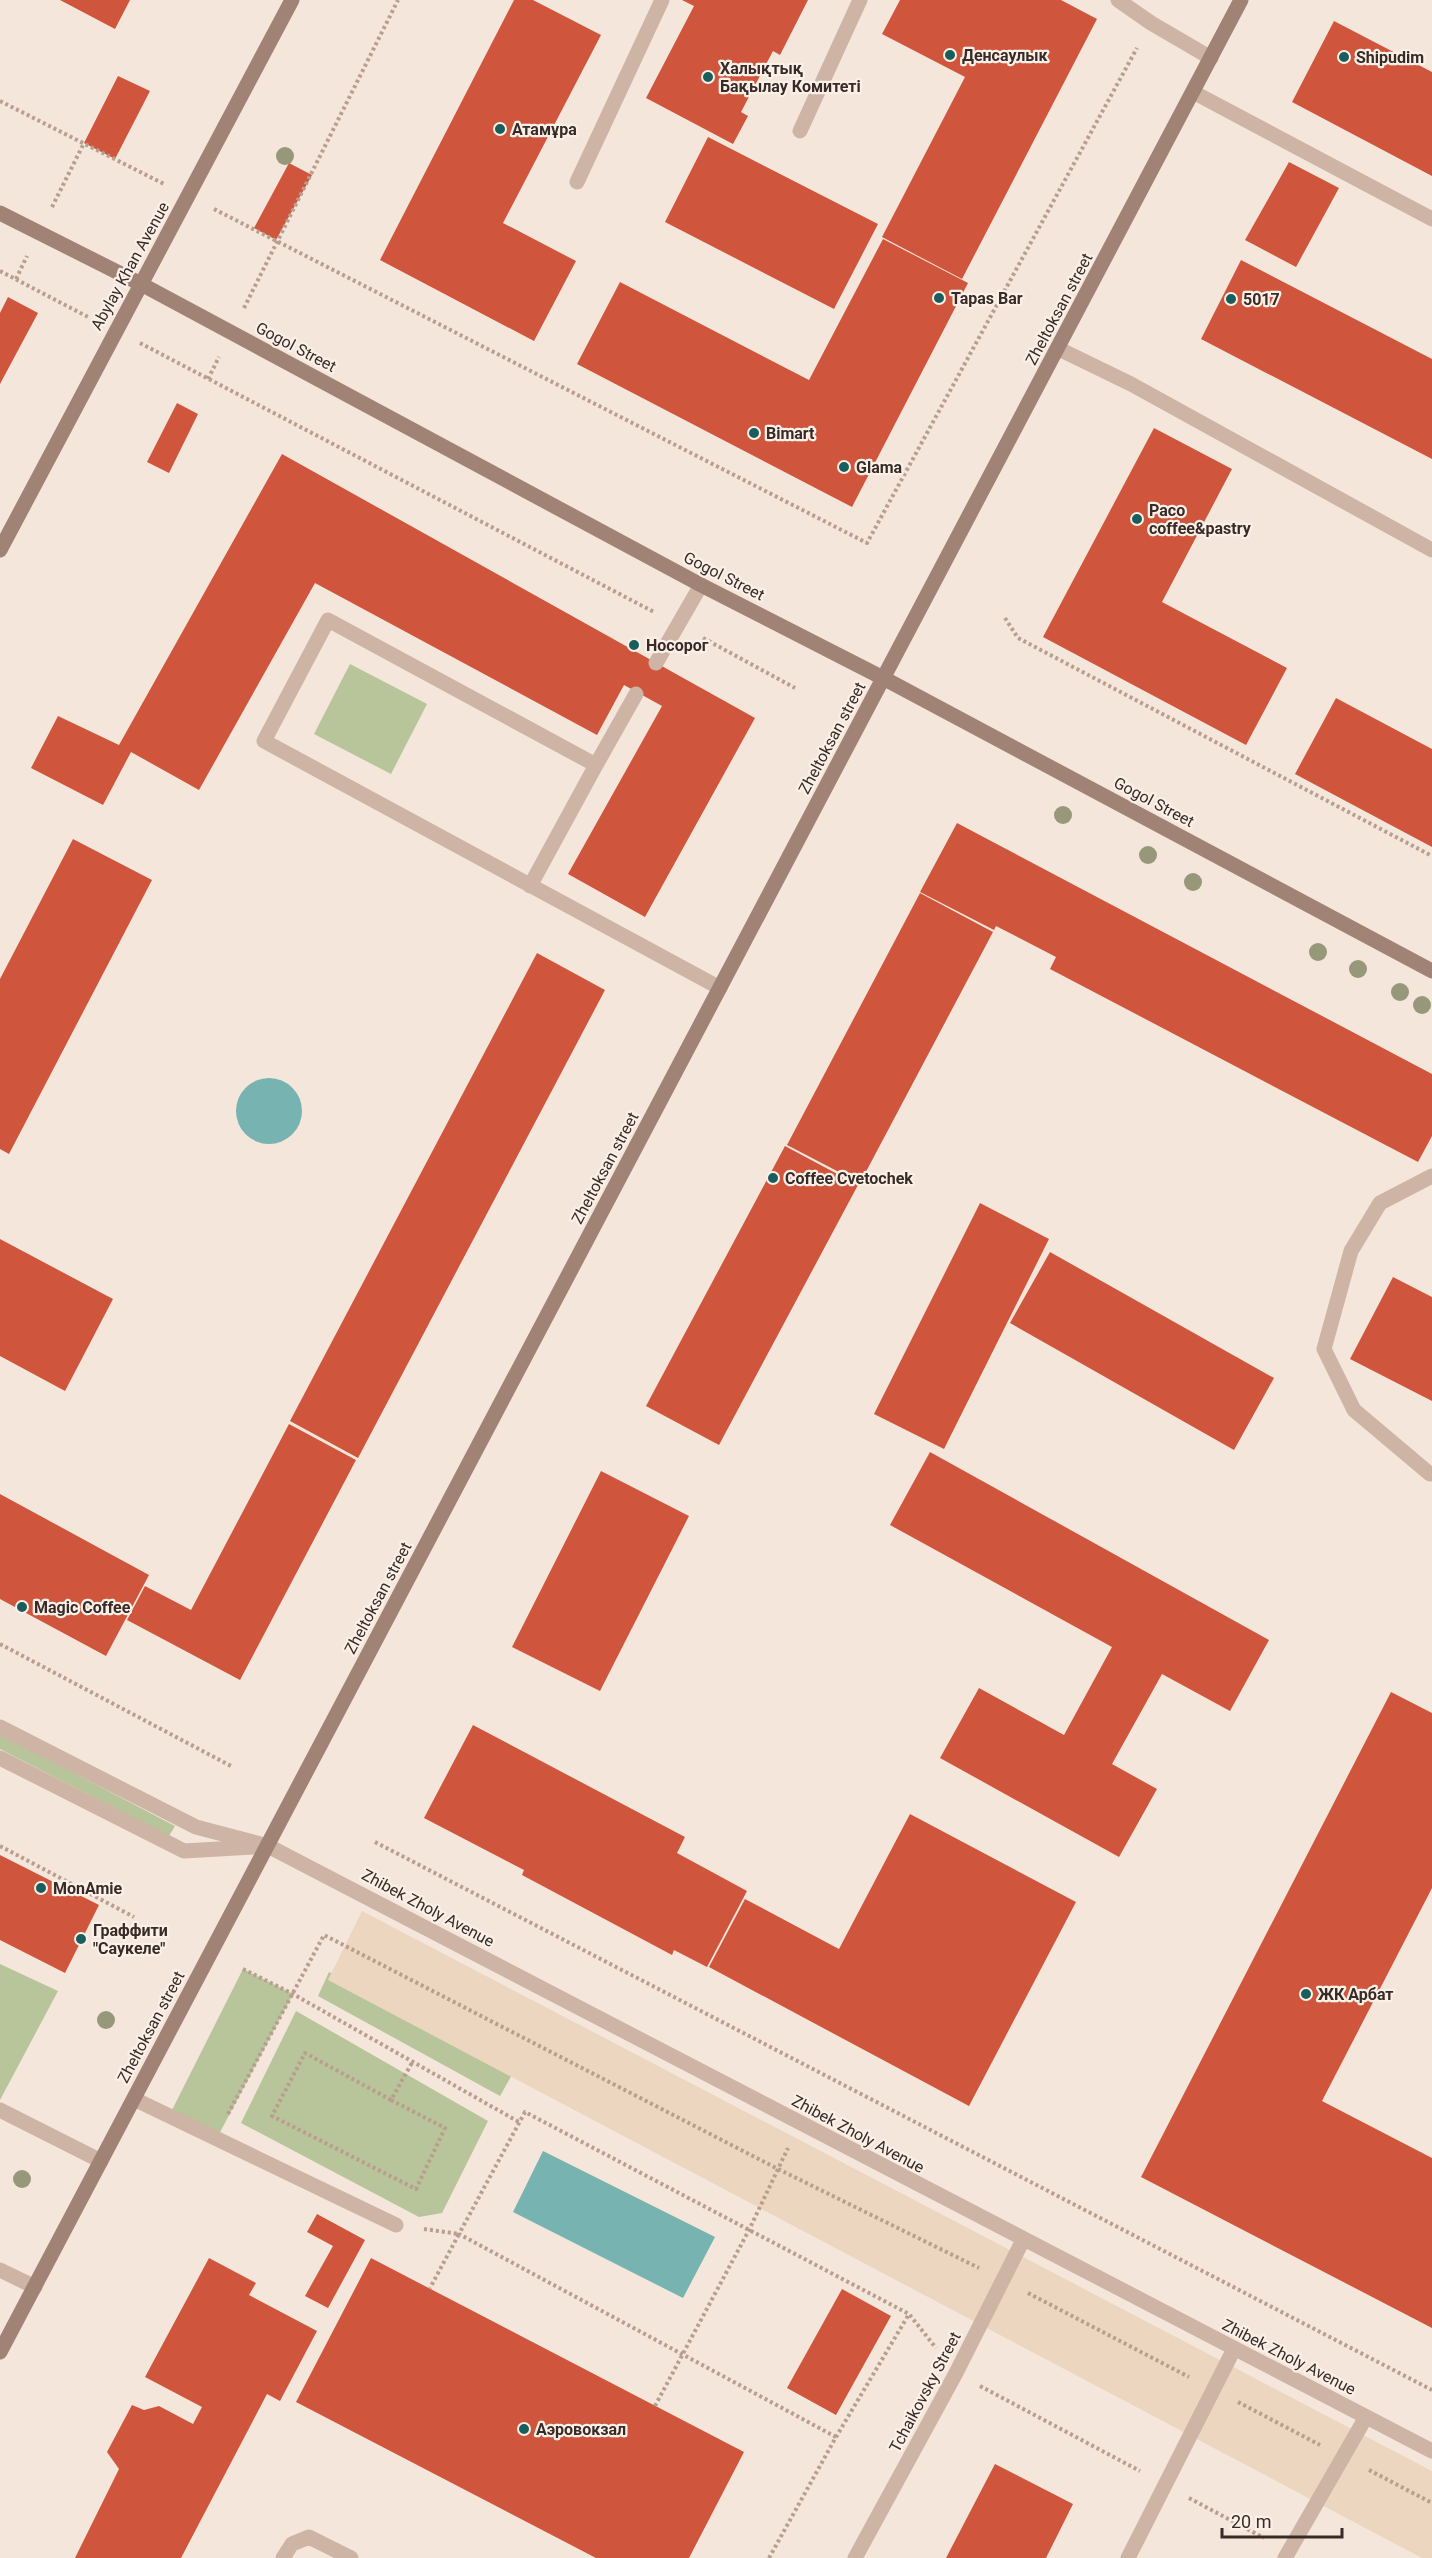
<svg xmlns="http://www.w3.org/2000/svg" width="1432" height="2558" font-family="Roboto,sans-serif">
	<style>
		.green { fill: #b8c499 }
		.plaza { fill: #edd6c0 }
		.water { fill: #77b3b1 }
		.building { fill: #cf563d }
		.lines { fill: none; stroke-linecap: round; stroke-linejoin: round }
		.path { stroke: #b99e8f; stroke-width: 4; stroke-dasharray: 3 3; stroke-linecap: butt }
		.lane { stroke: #cdb4a5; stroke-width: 15 }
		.street { stroke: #cdb4a5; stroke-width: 15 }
		.secondary { stroke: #a18376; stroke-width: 15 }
		.tree { fill: #969879 }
		.poi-dot { fill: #195d5c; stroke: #fbf0e7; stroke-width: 2 }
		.labels { text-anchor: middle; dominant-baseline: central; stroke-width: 4.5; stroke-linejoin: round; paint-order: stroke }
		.poi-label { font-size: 16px; font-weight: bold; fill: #382b27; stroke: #fbf0e7; text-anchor: start }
		.street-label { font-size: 16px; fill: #382b27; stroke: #fbf0e7 }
	</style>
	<rect width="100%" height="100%" fill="#f4e6da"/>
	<path class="green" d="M350 664 427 704 391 774 314 734Z
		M0 1734 175 1826 169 1836 0 1749Z
		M0 1964 58 1991 0 2100Z
		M243 1969 293 1994 217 2138 169 2116Z
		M329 1972 514 2071 500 2096 318 1996Z
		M296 2011 488 2121 442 2213 419 2217 241 2123Z"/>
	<path class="plaza" d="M362 1911 1432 2471V2558H1422L328 1980Z"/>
	<path class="water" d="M236 1111a33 33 0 1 1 66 0a33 33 0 1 1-66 0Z
		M543 2151 715 2237 683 2298 513 2212Z"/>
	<path class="building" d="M60 0H130L115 29Z
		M514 0H533L601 35 503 223 576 261 534 341 380 260Z
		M682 0H808L780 55 773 51 741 112 748 116 733 144 646 98 694 6Z
		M900 0H1061L1097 19 962 279 882 237 965 77 882 34Z
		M1334 21 1432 72V176L1292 102Z
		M118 76 150 91 115 159 84 143Z
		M708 137 878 224 834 309 665 222Z
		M1289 162 1339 188 1296 267 1245 240Z
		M289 163 312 175 276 240 254 228Z
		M883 239 968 283 852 507 577 364 620 282 809 380Z
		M1241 260 1432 359V459L1201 339Z
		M8 297 38 313 0 384V313Z
		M177 403 198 414 169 473 147 462Z
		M1154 428 1232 469 1162 602 1287 668 1246 745 1043 637Z
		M282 454 755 718 645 917 568 874 662 706 624 685 597 735 315 583 199 790 131 752 103 805 31 768 58 716 119 745Z
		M1336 698 1432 749V847L1295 774Z
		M957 823 1432 1074V1136L1418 1162 1050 969 1056 957 996 926 994 930 920 892Z
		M73 839 152 880 9 1154 0 1149V979Z
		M920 893 993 932 860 1183 787 1145Z
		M537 953 605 990 358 1458 290 1421Z
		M785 1146 858 1185 719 1445 646 1406Z
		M980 1203 1049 1239 944 1449 874 1414Z
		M0 1239 113 1299 65 1391 0 1356Z
		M1050 1252 1274 1378 1234 1450 1010 1323Z
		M1393 1277 1432 1297V1401L1350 1359Z
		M289 1424 356 1460 240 1680 127 1620 145 1586 191 1610Z
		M930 1452 1269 1640 1230 1711 1162 1674 1112 1764 1157 1789 1119 1857 940 1758 979 1688 1064 1735 1112 1647 890 1525Z
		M601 1471 689 1516 600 1691 512 1647Z
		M0 1494 149 1575 106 1656 0 1599Z
		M1391 1692 1432 1713V1888L1322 2101 1432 2158V2328L1141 2177Z
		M473 1725 685 1837 677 1853 747 1891 707 1967 674 1950 672 1955 522 1875 524 1870 424 1818Z
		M910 1814 1076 1902 969 2106 709 1967 745 1899 839 1949Z
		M0 1855 99 1905 65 1973 0 1940Z
		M317 2214 365 2240 328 2308 305 2296 333 2246 307 2232Z
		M209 2258 256 2283 249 2295 317 2331 280 2401 267 2394 181 2558H75L119 2469 107 2452 132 2405 144 2410 159 2406 193 2424 202 2407 145 2377Z
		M371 2258 744 2452 689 2558H596L296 2402Z
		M842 2289 891 2316 836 2415 787 2388Z
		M995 2464 1073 2504 1046 2558H946Z"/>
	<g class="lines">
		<path class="path" d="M0 101 164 184
			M52 207 84 143
			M214 209 867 543 1137 48
			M0 271 90 318
			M16 279 27 256
			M244 308 398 0
			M140 343 654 612
			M208 379 219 357
			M1005 618 1018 638 1432 856
			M703 638 795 688
			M0 1644 231 1766
			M375 1842 1432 2390
			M0 1846 134 1917
			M243 1969 293 1994 519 2122
			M391 2100 305 2053 272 2116 416 2189 445 2128 391 2100 413 2061
			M228 2114 324 1935 778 2169 979 2268
			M424 2229 459 2234 430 2288
			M1028 2293 1189 2377
			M980 2386 1140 2471
			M1238 2402 1320 2445
			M655 2406 749 2230 788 2148
			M836 2437 459 2234 525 2112 909 2314 936 2348
			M1369 2470 1432 2503
			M1189 2498 1264 2538
			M769 2558 836 2437 909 2314"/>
		<path class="lane" d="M1118 0 1151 23 1211 58
			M1193 92 1432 219
			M800 131 860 0
			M577 182 662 0
			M1059 349 1131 384 1432 550
			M656 663 701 585
			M596 765 636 694
			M530 886 596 765 328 620 264 741 720 988
			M1430 1474 1354 1410 1324 1349 1351 1251 1380 1203 1432 1176
			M0 1727 196 1827 268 1846
			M0 1758 184 1851 253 1847
			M134 2099 396 2225
			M0 2110 101 2161
			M0 2270 35 2287
			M283 2558 292 2544 309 2537 351 2558
			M1128 2558 1234 2349
			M1285 2558 1366 2417"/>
		<path class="street" d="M268 1846 1432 2451
			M855 2558 956 2373 1023 2240"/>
		<path class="secondary" d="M0 213 141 284 701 585 885 679 1432 971
			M0 550 292 0
			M0 2352 1241 0"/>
	</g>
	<g class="tree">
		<circle cx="285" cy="156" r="9"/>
		<circle cx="1063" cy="815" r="9"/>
		<circle cx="1148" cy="855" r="9"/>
		<circle cx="1193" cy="882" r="9"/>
		<circle cx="1318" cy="952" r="9"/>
		<circle cx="1358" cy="969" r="9"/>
		<circle cx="1400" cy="992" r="9"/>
		<circle cx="1422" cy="1005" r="9"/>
		<circle cx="106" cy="2020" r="9"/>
		<circle cx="22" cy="2179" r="9"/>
	</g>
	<g class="poi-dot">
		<circle cx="950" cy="55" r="6"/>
		<circle cx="1344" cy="57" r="6"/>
		<circle cx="708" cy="77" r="6"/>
		<circle cx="500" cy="129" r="6"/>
		<circle cx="939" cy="298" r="6"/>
		<circle cx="1231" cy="299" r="6"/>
		<circle cx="754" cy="433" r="6"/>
		<circle cx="844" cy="467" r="6"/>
		<circle cx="1137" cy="519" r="6"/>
		<circle cx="634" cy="645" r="6"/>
		<circle cx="773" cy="1178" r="6"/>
		<circle cx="22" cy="1607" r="6"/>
		<circle cx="41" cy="1888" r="6"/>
		<circle cx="81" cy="1939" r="6"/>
		<circle cx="1306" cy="1994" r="6"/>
		<circle cx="524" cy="2429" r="6"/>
	</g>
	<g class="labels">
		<g class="poi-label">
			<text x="962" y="55">Денсаулык</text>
			<text x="1356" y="57">Shipudim</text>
			<text x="720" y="68">Халықтық<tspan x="720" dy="18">Бақылау Комитеті</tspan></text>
			<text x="512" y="129">Атамұра</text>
			<text x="951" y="298">Tapas Bar</text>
			<text x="1243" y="299">5017</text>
			<text x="766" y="433">Bimart</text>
			<text x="856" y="467">Glama</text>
			<text x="1149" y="510">Paco<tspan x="1149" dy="18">coffee&amp;pastry</tspan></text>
			<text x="646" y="645">Носорог</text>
			<text x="785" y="1178">Coffee Cvetochek</text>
			<text x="34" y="1607">Magic Coffee</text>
			<text x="53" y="1888">MonAmie</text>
			<text x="93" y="1930">Граффити<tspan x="93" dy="18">"Саукеле"</tspan></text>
			<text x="1318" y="1994">ЖК Арбат</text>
			<text x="536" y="2429">Аэровокзал</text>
		</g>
		<g class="street-label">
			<text transform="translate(130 266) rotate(-61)">Abylay Khan Avenue</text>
			<text transform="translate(1059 309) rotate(-62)">Zheltoksan street</text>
			<text transform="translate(296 347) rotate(28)">Gogol Street</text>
			<text transform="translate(724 576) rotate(27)">Gogol Street</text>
			<text transform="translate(832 738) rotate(-62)">Zheltoksan street</text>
			<text transform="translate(1154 802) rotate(28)">Gogol Street</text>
			<text transform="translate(605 1168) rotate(-62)">Zheltoksan street</text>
			<text transform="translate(378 1598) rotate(-62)">Zheltoksan street</text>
			<text transform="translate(428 1908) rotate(28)">Zhibek Zholy Avenue</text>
			<text transform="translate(151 2027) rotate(-62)">Zheltoksan street</text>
			<text transform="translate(858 2134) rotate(28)">Zhibek Zholy Avenue</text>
			<text transform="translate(1289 2357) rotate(27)">Zhibek Zholy Avenue</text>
			<text transform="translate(925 2392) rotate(-62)">Tchaikovsky Street</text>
		</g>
	</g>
	<path d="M1222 2528v9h120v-9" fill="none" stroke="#382b27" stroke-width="3"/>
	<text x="1231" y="2528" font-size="18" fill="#382b27" stroke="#fbf0e7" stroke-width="4.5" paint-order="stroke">20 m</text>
</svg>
